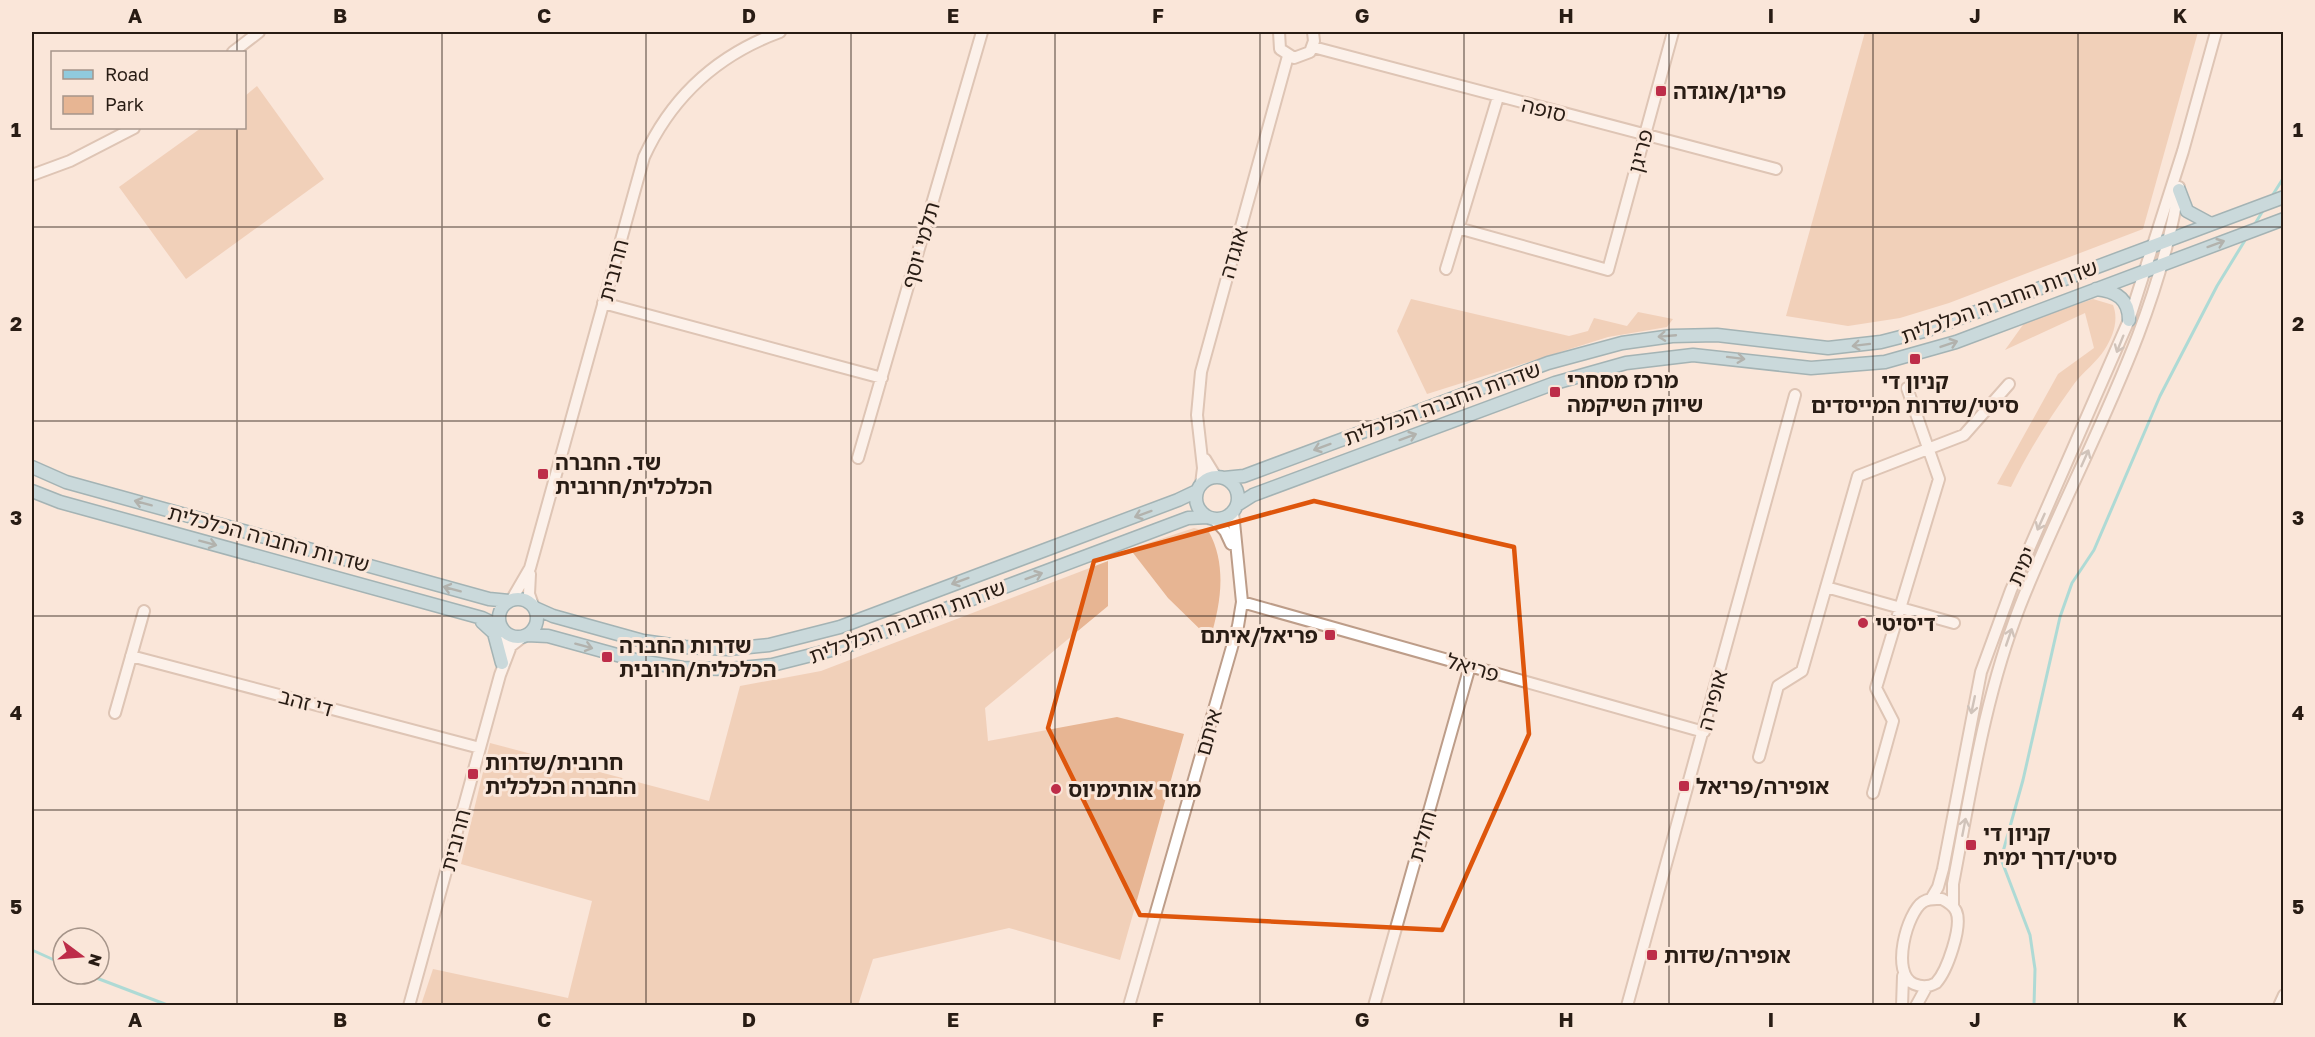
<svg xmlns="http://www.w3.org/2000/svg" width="2315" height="1037" font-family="'Golos Text','Noto Sans Hebrew',sans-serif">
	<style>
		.green { fill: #e7b593 }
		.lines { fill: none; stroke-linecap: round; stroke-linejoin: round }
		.stream { stroke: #53cdd0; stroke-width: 3 }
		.minor-casing { stroke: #bd9d89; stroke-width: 14 }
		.major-casing { stroke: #3c7688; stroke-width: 15 }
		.minor { stroke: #fff; stroke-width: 10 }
		.major { stroke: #90cadd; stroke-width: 12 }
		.oneway { stroke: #5c7378 }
		.oneway2 { stroke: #9e9995 }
		.marked { fill: none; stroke: #de560c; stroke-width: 4.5; stroke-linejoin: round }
		.grid { fill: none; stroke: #281c14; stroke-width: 1.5; stroke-opacity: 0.55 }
		.poi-dot { fill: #bd2d49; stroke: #fae6d9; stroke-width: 2 }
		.labels { text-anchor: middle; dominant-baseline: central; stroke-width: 6; stroke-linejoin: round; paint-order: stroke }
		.poi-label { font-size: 21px; font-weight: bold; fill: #281c14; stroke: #fae6d9; text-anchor: start }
		.street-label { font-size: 21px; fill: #281c14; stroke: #fae6d9 }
		.neatline { fill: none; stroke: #281c14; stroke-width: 2 }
		.grid-label { font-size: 20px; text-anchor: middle; font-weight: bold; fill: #281c14 }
	</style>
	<rect width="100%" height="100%" fill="#fae6d9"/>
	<path class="green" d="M1865 32H2198L2143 229 1949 303 1900 318 1848 326 1786 316Z
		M257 86 324 179 186 279 119 187 201 128H244L245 96Z
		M1411 299 1569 336 1588 331 1594 318 1627 326 1638 312 1673 319 1667 327 1608 337 1427 394 1397 331Z
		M2093 299 2113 305C2119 320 2113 336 2105 349 2097 362 2083 372 2074 384 2050 417 2029 450 2011 487L1997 484 2058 374 2094 348 2085 313 2005 350 2025 322Z
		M1194 528 1209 532C1227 565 1221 604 1210 639L1168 598 1130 549Z
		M1108 561V606L985 708 988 741 1117 717 1184 734 1120 960 1009 928 873 959 858 1005H421L433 969 568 998 592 901 461 864 490 743 709 801 740 686 821 671Z"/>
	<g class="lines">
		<path class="stream" d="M2272 196 2284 177
			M2253 227 2264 209
			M32 950 63 964
			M86 974 170 1006
			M2034 1006 2035 969 2030 935 2001 859 2023 780 2060 617 2072 583 2094 550 2160 396 2217 286 2247 237"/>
		<g class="minor-casing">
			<path id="minor" d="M1279 32 1280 49 1294 58 1310 52 1314 41 1313 32
				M1313 47 1776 169
				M233 52 259 32
				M32 175 70 161 134 128
				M1458 228 1608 270 1673 32
				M1446 269 1498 97
				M603 303 882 378
				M858 458 982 32
				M1205 459 1216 477
				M1201 484 1203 468 1197 415 1201 372 1288 56
				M1214 519 1225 531 1231 544
				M530 574 529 594 533 605
				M1826 587 1954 623
				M512 599 530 568 644 157C672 96 717 55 780 32
				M1242 602 1704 732
				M131 656 480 748
				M503 657 504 631
				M115 713 144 611
				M1759 757 1778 686 1802 671 1858 476 1964 435 2009 384
				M1873 793 1893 721 1876 688 1939 479 1907 388
				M1931 899 1938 887 1943 869 1981 672 2011 590 2129 320 2183 151 2216 32
				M1942 899C1948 902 1953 905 1956 911 1963 926 1947 971 1936 983 1929 987 1921 987 1914 984 1890 974 1907 912 1923 902 1929 898 1935 899 1942 899Z
				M1953 905V884C1971 790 1985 695 2020 606 2074 468 2156 336 2179 187
				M409 1006 500 675 511 646 524 636
				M1129 1006 1238 626 1242 602 1233 512
				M1374 1006 1470 666
				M1627 1006 1795 395
				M1902 1006 1903 976
				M1916 1006 1927 986
				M2279 1006 2284 995"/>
		</g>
		<g class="major-casing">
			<path id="major" d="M2179 190 2187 211 2211 224
				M2096 289C2116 291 2129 299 2129 320
				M32 467 66 482 489 599 509 601
				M1196 498a21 21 0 1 1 42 0a21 21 0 1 1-42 0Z
				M1224 478 1244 476 1548 363 1622 343 1672 336 1717 335 1828 348 1881 342 1928 330 2284 197
				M32 491 60 502 482 618 501 627
				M1237 505 1253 495 1555 383 1626 363 1693 355 1811 368 1885 362 1956 342 2284 219
				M499 618a19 19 0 1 1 38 0a19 19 0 1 1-38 0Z
				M535 608 553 616 643 641 685 647 729 649 769 645 840 627 1178 500 1197 491
				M482 622 494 633 502 663
				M527 635 548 636 639 661 683 668 730 669 772 665 847 646 1188 518 1207 517"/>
		</g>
		<use href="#minor" class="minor"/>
		<use href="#major" class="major"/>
	</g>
	<defs><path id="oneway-shaft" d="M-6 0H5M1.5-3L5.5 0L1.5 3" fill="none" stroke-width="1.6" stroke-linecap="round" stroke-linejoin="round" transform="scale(1.5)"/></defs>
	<g class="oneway">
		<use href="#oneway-shaft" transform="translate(2216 244) rotate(-20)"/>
		<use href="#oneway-shaft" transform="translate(1667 336) rotate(175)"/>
		<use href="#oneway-shaft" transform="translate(1949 344) rotate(-19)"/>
		<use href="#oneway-shaft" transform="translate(1861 345) rotate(173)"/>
		<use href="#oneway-shaft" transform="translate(1736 358) rotate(7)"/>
		<use href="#oneway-shaft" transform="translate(1408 437) rotate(-20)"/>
		<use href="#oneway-shaft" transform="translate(1322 447) rotate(160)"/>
		<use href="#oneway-shaft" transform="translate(143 503) rotate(-165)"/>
		<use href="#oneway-shaft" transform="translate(1143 514) rotate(160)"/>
		<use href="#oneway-shaft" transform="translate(208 543) rotate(15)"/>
		<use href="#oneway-shaft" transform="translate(1034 576) rotate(-20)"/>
		<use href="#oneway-shaft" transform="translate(960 581) rotate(160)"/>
		<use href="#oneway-shaft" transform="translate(452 589) rotate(-165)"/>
		<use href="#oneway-shaft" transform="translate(584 646) rotate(15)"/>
	</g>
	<g class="oneway2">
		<use href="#oneway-shaft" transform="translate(2120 344) rotate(112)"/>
		<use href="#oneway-shaft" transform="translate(2085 458) rotate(-66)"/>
		<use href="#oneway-shaft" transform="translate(2041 522) rotate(114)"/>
		<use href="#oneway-shaft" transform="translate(2009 637) rotate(-71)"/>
		<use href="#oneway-shaft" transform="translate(1973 705) rotate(102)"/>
		<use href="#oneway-shaft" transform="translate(1964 827) rotate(-79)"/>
	</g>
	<path d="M0 0H2315V1037H0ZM1314 501 1514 547 1529 734 1442 930 1140 915 1048 728 1094 561Z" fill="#fae6d9" fill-opacity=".55" fill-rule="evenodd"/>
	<path class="marked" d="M1314 501 1514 547 1529 734 1442 930 1140 915 1048 728 1094 561Z"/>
	<path class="grid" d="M237 32V52M442 32V1006M646 32V1006M851 32V1006M1055 32V1006M1260 32V1006M1464 32V1006M1669 32V1006M1873 32V1006M2078 32V1006M237 128V1006M32 227H2284M32 421H2284M32 616H2284M32 810H2284"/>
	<g class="poi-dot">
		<rect x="1655" y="85" width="12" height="12" rx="3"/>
		<rect x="1909" y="353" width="12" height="12" rx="3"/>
		<rect x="1549" y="386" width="12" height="12" rx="3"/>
		<rect x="537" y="468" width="12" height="12" rx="3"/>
		<circle cx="1863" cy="623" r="6"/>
		<rect x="1324" y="629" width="12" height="12" rx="3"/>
		<rect x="601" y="651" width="12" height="12" rx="3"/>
		<rect x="467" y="768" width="12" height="12" rx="3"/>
		<rect x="1678" y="780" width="12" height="12" rx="3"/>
		<circle cx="1056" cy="789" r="6"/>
		<rect x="1965" y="839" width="12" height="12" rx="3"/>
		<rect x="1646" y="949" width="12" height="12" rx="3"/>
	</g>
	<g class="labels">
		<g class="poi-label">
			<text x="1673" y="91">פריגן/אוגדה</text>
			<text x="1567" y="380">מרכז מסחרי<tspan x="1567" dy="24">שיווק השיקמה</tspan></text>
			<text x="1915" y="381" text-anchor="middle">קניון די<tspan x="1915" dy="24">סיטי/שדרות המייסדים</tspan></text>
			<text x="555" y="462">שד. החברה<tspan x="555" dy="24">הכלכלית/חרובית</tspan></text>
			<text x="1875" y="623">דיסיטי</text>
			<text x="1318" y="635" text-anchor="end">פריאל/איתם</text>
			<text x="619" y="645">שדרות החברה<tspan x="619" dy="24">הכלכלית/חרובית</tspan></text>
			<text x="485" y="762">חרובית/שדרות<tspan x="485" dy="24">החברה הכלכלית</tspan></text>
			<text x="1696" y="786">אופירה/פריאל</text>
			<text x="1068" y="789">מנזר אותימיוס</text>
			<text x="1983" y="833">קניון די<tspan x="1983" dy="24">סיטי/דרך ימית</tspan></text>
			<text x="1664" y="955">אופירה/שדות</text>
		</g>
		<g class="street-label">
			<text transform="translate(1544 109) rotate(14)">סופה</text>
			<text transform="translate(1640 151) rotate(-75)">פריגן</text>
			<text transform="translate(920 245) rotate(-74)">תלמי יוסף</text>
			<text transform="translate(1233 253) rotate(-74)">אוגדה</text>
			<text transform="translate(613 270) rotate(-75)">חרובית</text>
			<text transform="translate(1999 301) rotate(-20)">שדרות החברה הכלכלית</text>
			<text transform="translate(1442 403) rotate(-20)">שדרות החברה הכלכלית</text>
			<text transform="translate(269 538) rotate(15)">שדרות החברה הכלכלית</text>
			<text transform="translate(2021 566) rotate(-66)">ימית</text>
			<text transform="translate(907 621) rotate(-20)">שדרות החברה הכלכלית</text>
			<text transform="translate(1473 667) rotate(16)">פריאל</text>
			<text transform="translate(1712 700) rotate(-75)">אופירה</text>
			<text transform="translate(306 702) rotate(15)">די זהב</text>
			<text transform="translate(1208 732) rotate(-74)">איתם</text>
			<text transform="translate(1422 836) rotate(-74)">חולית</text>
			<text transform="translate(455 840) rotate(-75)">חרובית</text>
		</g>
	</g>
	<rect width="2315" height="1037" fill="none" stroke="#fae6d9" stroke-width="66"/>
	<rect x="51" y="51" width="195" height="78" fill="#fae6d9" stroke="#a6958a" stroke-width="1.5"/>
	<rect x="63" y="70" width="30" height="9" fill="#90cadd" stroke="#a6958a" stroke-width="1.5"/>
	<text x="105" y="81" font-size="18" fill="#281c14">Road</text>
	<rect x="63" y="96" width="30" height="18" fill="#e7b593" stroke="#a6958a" stroke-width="1.5"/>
	<text x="105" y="111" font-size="18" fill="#281c14">Park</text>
	<g transform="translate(81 956) rotate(106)"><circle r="28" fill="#fae6d9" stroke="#a6958a" stroke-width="1.5"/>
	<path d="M0-4.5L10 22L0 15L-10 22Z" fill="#bd2d49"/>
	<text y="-9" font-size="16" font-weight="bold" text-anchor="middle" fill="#281c14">N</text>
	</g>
	<rect x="33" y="33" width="2249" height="971" class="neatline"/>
	<g class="grid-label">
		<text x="135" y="23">A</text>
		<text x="340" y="23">B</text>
		<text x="544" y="23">C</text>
		<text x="749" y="23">D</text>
		<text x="953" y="23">E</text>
		<text x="1158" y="23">F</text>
		<text x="1362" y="23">G</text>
		<text x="1566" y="23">H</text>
		<text x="1771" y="23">I</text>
		<text x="1975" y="23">J</text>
		<text x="2180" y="23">K</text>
		<text x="16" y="137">1</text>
		<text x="2298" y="137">1</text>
		<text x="16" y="331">2</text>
		<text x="2298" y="331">2</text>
		<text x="16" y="525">3</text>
		<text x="2298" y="525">3</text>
		<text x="16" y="720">4</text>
		<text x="2298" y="720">4</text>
		<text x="16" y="914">5</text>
		<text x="2298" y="914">5</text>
		<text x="135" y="1027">A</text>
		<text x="340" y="1027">B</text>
		<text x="544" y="1027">C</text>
		<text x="749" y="1027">D</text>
		<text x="953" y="1027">E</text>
		<text x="1158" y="1027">F</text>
		<text x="1362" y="1027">G</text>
		<text x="1566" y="1027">H</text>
		<text x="1771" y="1027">I</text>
		<text x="1975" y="1027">J</text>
		<text x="2180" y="1027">K</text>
	</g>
</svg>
